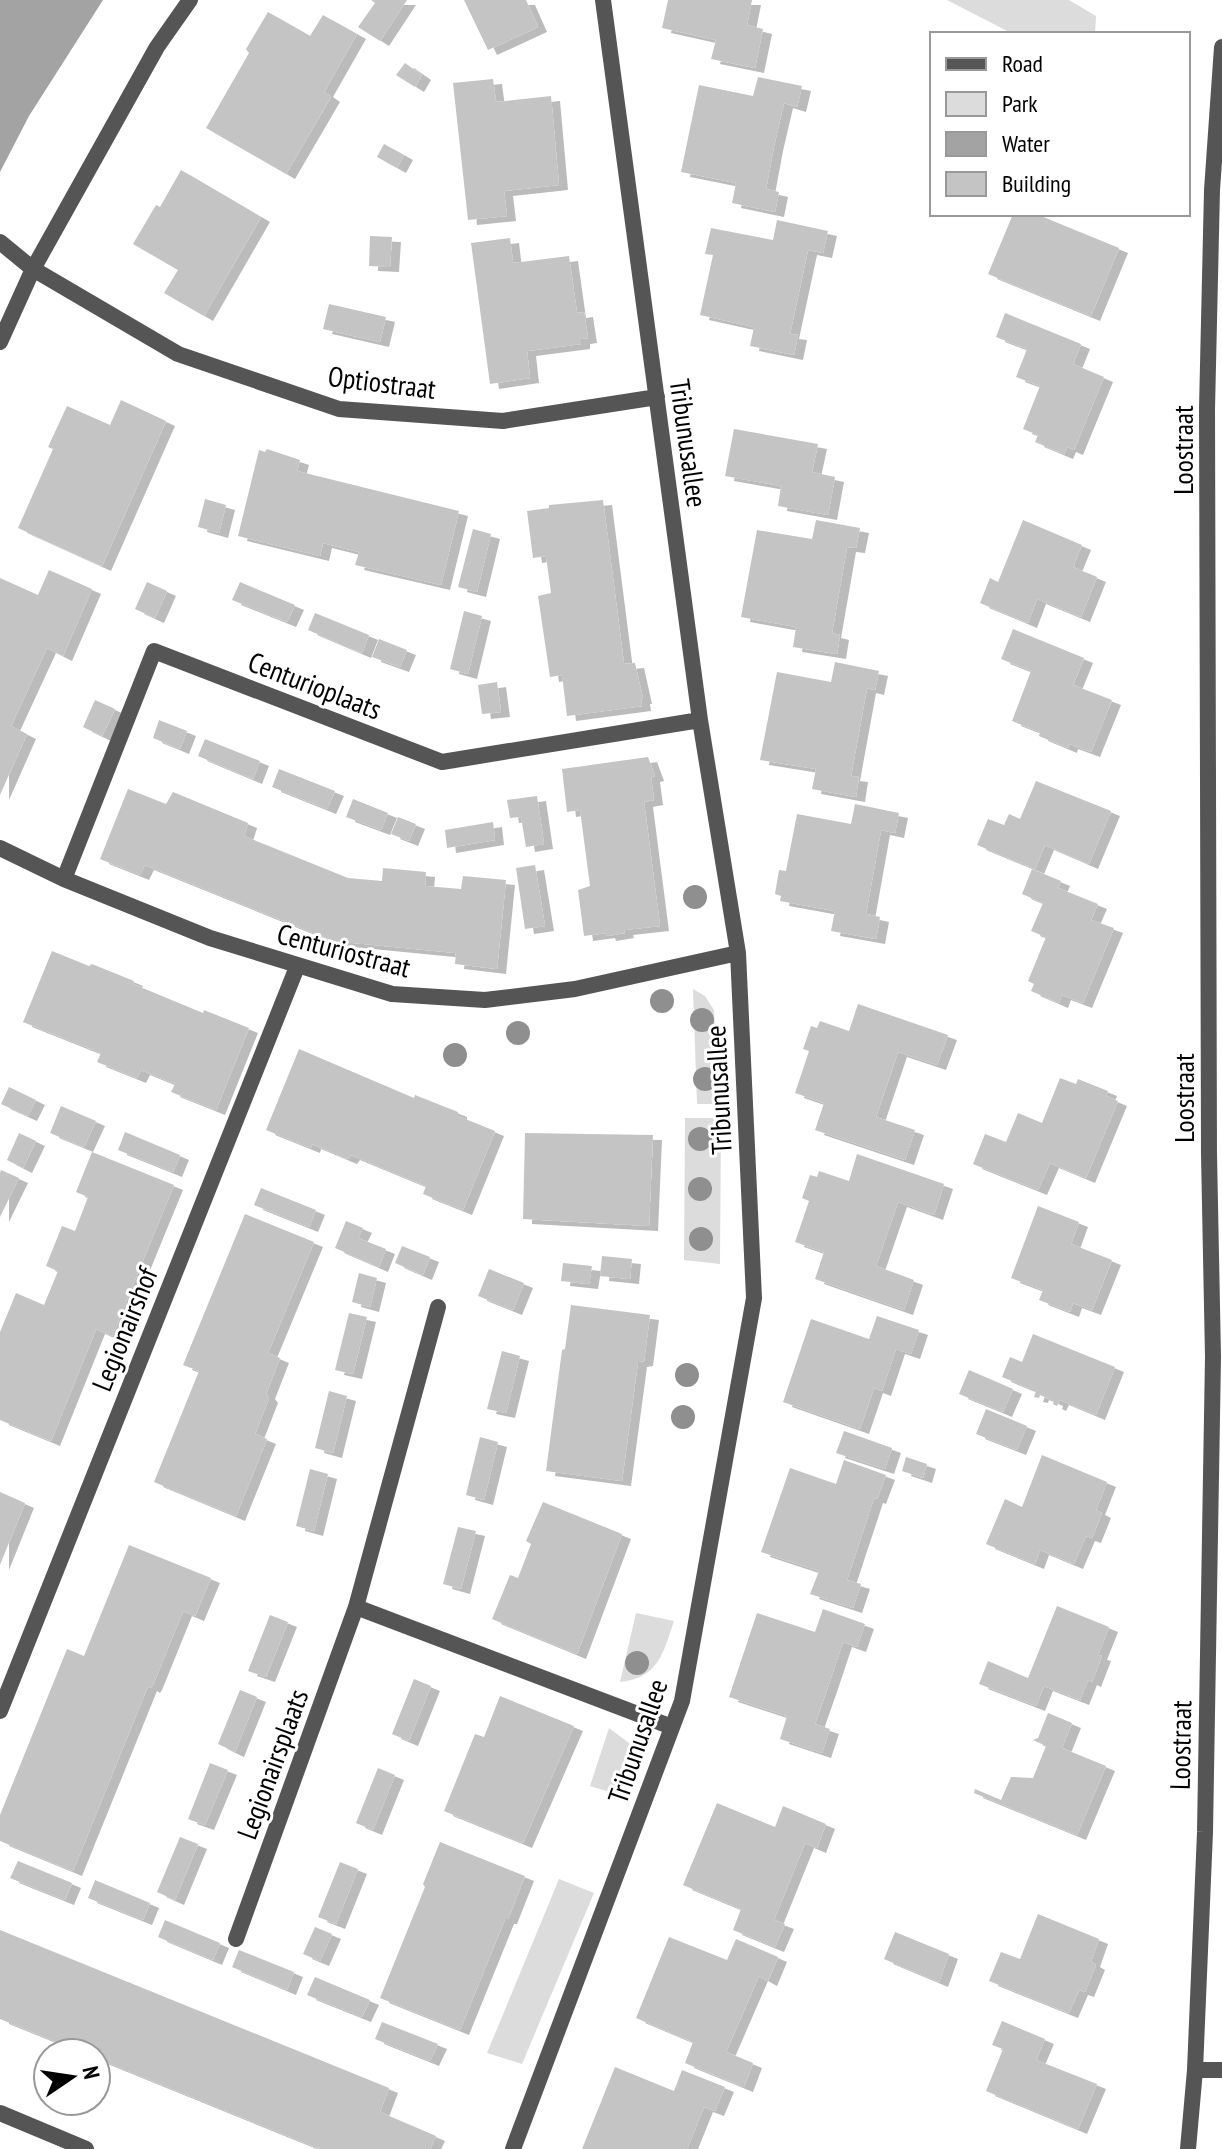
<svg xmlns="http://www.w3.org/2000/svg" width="1222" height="2149" font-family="'PT Sans Narrow',sans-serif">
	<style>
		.green { fill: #dcdcdc }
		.water { fill: #a3a3a3 }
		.building { fill: #c4c4c4; filter: url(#shadow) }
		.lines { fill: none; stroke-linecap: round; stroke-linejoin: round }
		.pedestrian { stroke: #555; stroke-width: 16 }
		.minor { stroke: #555; stroke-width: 16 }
		.tree { fill: #8f8f8f }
		.labels { text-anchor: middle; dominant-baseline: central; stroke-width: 6; stroke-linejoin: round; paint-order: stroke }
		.street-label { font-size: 28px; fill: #000; stroke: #fff }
	</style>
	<defs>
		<filter id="shadow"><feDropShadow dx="9" dy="5" stdDeviation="0" flood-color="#0004"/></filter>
	</defs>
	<rect width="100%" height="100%" fill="#fff"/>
	<path class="green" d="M947 0H1069L1096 16 1095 34H1013Z
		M693 989 705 996 714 1010 720 1104H697Z
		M685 1118H721L720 1264 684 1260Z
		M636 1613 674 1621C663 1653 659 1678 620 1682Z
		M609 1728 629 1743 633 1767 626 1797 590 1786Z
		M559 1879 594 1893 522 2064 487 2053Z"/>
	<path class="water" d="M0 0H103L29 116 0 172Z"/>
	<path class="building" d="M371 0H407L380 41 358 27 375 3Z
		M464 0H526L538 27 488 50Z
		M668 0H752L747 25 763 29 755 68 711 59 716 40 662 28Z
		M268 12 310 36 323 15 357 34 324 92 331 97 286 174 206 128 249 53 246 49Z
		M405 63 422 75 415 87 396 75Z
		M758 77 802 86 797 107 784 103 774 146 766 189 779 192 775 212 732 203 736 183 681 172 699 85 753 96Z
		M493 79 496 102 551 96 559 185 504 191 507 216 468 220 453 83Z
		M384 144 404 155 397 168 377 157Z
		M181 170 261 217 204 316 164 293 178 270 133 244 156 205 160 207Z
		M1013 214H1036L1119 248 1091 316 988 274Z
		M777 220 828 231 823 253 808 250 790 334 798 335 794 355 750 346 754 327 700 315 713 255 705 254 711 228 773 240Z
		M370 236 392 237 390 267 369 266Z
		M510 238 513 263 569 256 577 313 584 312 588 338 581 339V344L527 351 530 378 490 384 471 243Z
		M329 304 386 317 380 342 323 329Z
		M1005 313 1081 344 1073 364 1104 377 1074 450 1067 447 1064 454 1035 442 1038 435 1023 429 1040 386 1016 377 1027 349 996 337Z
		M121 400 166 421 102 566 18 528 53 449 48 447 67 406 110 425Z
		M734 429 818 444 812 472 835 477 828 515 778 506 781 486 725 476Z
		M267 449 300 460 297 471 459 511 441 585 355 565 359 552 323 543 320 556 238 536 259 450 265 452Z
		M205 499 226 505 219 533 198 527Z
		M603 500 624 664 635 663 643 699H641L642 706 567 716 562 675 550 677 538 596 551 593 546 556 533 558 527 511 549 508V505Z
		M816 520 860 528 856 548 847 547 832 633 840 635 837 654 793 647 796 627 741 617 757 530 812 539Z
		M1023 520 1082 545 1073 567 1097 577 1081 617 1037 599 1028 623 980 603 990 578 998 582Z
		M473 529 491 534 477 592 458 587Z
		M49 570 92 589 63 656 47 648 11 726 27 734 0 795V578L38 595Z
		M147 582 167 591 155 618 135 609Z
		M240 582 295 605 287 622 232 600Z
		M464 611 482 616 468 674 450 669Z
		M315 613 369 635 362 653 308 630Z
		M1013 629 1084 658 1073 685 1112 700 1091 752 1069 744 1068 748 1039 736 1040 732 1012 721 1031 671 1001 659Z
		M379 639 407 650 400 667 372 657Z
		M835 662 879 671 875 690 867 688 851 776 859 777 856 797 812 789 816 769 760 760 777 672 831 682Z
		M497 682 501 712 482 714 478 685Z
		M95 700 115 709 102 736 83 727Z
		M159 720 187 731 180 749 153 738Z
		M205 739 260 761 253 779 198 756Z
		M648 757 655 776 651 777 654 800 644 802 660 926 624 930 625 933 607 936 606 933 584 936 578 890 590 886 580 810 567 812 562 769Z
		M279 769 335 791 327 809 272 787Z
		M1036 781 1111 811 1089 864 1045 845 1035 869 977 845 988 819 1004 825 1009 814 1020 819Z
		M128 789 166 804 173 792 248 823 244 836 348 878 382 881 383 868 426 872 425 886 461 889 463 876 506 880 497 969 455 964 456 953 333 941 145 865 140 875 100 859Z
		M537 796 544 844 526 847 521 817 510 818 507 800Z
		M353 799 388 813 381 830 346 817Z
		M855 804 899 813 895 833 881 830 866 914 880 917 876 939 831 931 835 911 780 901 781 896 775 894 779 870 786 871 797 814 851 824Z
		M398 817 416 824 409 841 391 834Z
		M493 822 495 840 447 848 445 830Z
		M535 865 545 926 525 929 516 868Z
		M1032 869 1061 881 1058 888 1098 904 1091 920 1114 928 1083 1003 1062 995 1059 1003 1031 991 1034 984 1028 981 1046 937 1031 931 1043 903 1022 894Z
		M52 951 89 966 92 964 134 981 133 984 203 1013 204 1010 249 1028 216 1110 171 1092 175 1084 141 1070 137 1078 97 1062 101 1053 23 1022Z
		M858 1004 948 1035 937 1065 898 1052 876 1117 915 1130 905 1160 815 1130 824 1103 795 1093 809 1051 803 1049 811 1026 817 1028 820 1021 849 1031Z
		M299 1049 414 1098 415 1095 458 1112V1116L495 1131 463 1210 423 1194 426 1186 351 1155 348 1159 312 1144 311 1148 266 1130Z
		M1060 1078 1076 1084 1078 1079 1108 1091 1106 1096 1118 1101 1086 1178 1050 1163 1038 1190 973 1164 985 1134 1006 1142 1018 1113 1042 1123Z
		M9 1087 36 1100 28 1116 1 1104Z
		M61 1106 96 1121 84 1147 50 1133Z
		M125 1132 180 1155 173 1172 118 1150Z
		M19 1133 36 1141 23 1168 7 1160Z
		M525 1133 653 1135 649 1226 523 1219Z
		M92 1152 174 1185 112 1336 96 1329 51 1441 0 1420V1332L16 1293 44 1305 58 1271 46 1266 62 1226 75 1231 88 1197 76 1192Z
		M857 1154 944 1184 934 1215 898 1202 876 1266 914 1280 904 1310 815 1279 824 1252 795 1242 809 1201 802 1198 810 1175 817 1177 819 1171 849 1181Z
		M1 1170 19 1178 0 1217V1173Z
		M261 1188 316 1210 309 1227 254 1205Z
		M1038 1206 1079 1222 1071 1244 1112 1260 1092 1310 1073 1303 1070 1312 1039 1300 1043 1290 1011 1278Z
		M245 1214 314 1242 268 1353 280 1358 266 1394 269 1398 255 1434 267 1439 236 1516 154 1482 199 1371 183 1365Z
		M346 1221 363 1228 358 1238 386 1249 379 1267 335 1248Z
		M402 1246 430 1257 423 1275 395 1263Z
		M602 1256 632 1259 630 1279 600 1276Z
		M563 1263 592 1266 589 1284 561 1281Z
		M489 1269 524 1283 513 1310 478 1296Z
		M359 1273 377 1278 370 1307 352 1302Z
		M571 1305 650 1315 644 1361 638 1362 622 1481 546 1471 562 1350 565 1349Z
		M349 1313 367 1317 353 1374 335 1370Z
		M877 1316 919 1330 911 1354 896 1349 882 1391 874 1388 860 1429 783 1402 811 1319 869 1339Z
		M1033 1334 1115 1367 1096 1415 1060 1400 1057 1406 1053 1404 1054 1401 1040 1395 1039 1398 1034 1397 1036 1391 1002 1377 1010 1357 1022 1362Z
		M502 1351 520 1356 506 1413 487 1409Z
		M969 1370 1013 1389 1003 1412 959 1394Z
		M329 1391 347 1396 333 1453 315 1448Z
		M986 1409 1027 1426 1017 1450 976 1434Z
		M844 1431 892 1448 885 1469 836 1453Z
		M480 1437 498 1442 484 1500 466 1495Z
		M1042 1455 1107 1482 1096 1510 1102 1513 1092 1538 1086 1536 1074 1564 1040 1550 1035 1564 986 1544 1005 1499 1022 1507Z
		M906 1457 927 1464 923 1478 902 1471Z
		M844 1460 886 1475 877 1499 874 1498 847 1580 861 1584 853 1608 810 1594 819 1571 761 1552 790 1468 836 1484Z
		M310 1469 328 1474 314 1531 296 1526Z
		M0 1492 25 1503 0 1565Z
		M543 1502 622 1534 577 1654 492 1619 510 1575 518 1578 531 1544 526 1541Z
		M458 1527 476 1531 461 1589 443 1584Z
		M129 1545 211 1578 195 1616 183 1611 153 1685 151 1688 148 1686 73 1871 0 1841V1815L67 1649 84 1656Z
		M1057 1606 1109 1627 1098 1655 1102 1656 1092 1682 1088 1680 1080 1700 1044 1686 1036 1706 979 1684 988 1661 1028 1678Z
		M823 1609 865 1624 857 1647 843 1642 829 1684 815 1724 830 1729 822 1753 780 1739 787 1716 729 1697 757 1613 815 1632Z
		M270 1615 288 1622 266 1677 248 1671Z
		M414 1679 431 1686 409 1741 392 1734Z
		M240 1690 257 1697 235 1752 218 1744Z
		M500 1696 574 1726 523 1843 444 1811 475 1734 484 1737Z
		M1048 1713 1072 1723 1062 1748 1106 1766 1077 1835 974 1793 975 1789 1001 1800 1011 1777 1033 1778 1046 1746 1033 1740 1038 1738Z
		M210 1763 228 1770 205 1825 188 1819Z
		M378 1768 395 1775 373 1830 356 1823Z
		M717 1803 775 1827 783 1806 826 1824 817 1848 805 1843 774 1920 785 1924 775 1947 733 1930 741 1909 683 1885Z
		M180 1837 198 1844 175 1900 157 1892Z
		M440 1842 525 1876 508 1919H505L460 2030 380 1998 425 1887 423 1884Z
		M18 1861 72 1883 65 1900 10 1878Z
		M340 1862 358 1869 336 1924 318 1917Z
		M95 1880 150 1903 143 1920 88 1898Z
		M1038 1914 1099 1939 1091 1962 1096 1965 1085 1992 1079 1990 1069 2013 989 1981 1001 1952 1020 1959Z
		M165 1920 220 1943 213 1960 158 1937Z
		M315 1927 332 1934 320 1961 303 1954Z
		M0 1930 389 2088 380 2112 436 2136 430 2149H320L96 2058V2053H84L0 2019Z
		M895 1932 949 1954 939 1982 884 1959Z
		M669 1937 727 1960 736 1939 778 1957 768 1981 759 1976 726 2052 753 2063 744 2087 685 2063 693 2042 636 2018Z
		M239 1950 294 1972 287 1990 232 1967Z
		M315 1977 370 2000 362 2017 307 1995Z
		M1002 2021 1045 2039 1036 2060 1097 2084 1078 2129 986 2091 1003 2049 992 2045Z
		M382 2022 438 2044 430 2061 375 2039Z
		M615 2067 674 2091 682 2070 725 2087 715 2111 704 2107 687 2149H582Z"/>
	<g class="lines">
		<path class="pedestrian" d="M0 1711 297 967"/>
		<path class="minor" d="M0 242 33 269 178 354 339 409 503 421 657 397
			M0 342 33 269 157 47 190 0
			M0 848 64 879 210 938 392 994 485 1000 575 989 738 953
			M64 879 154 651 442 762 700 720
			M356 1607 672 1727
			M236 1939 356 1607 438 1307
			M1195 2070H1222
			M0 2113 86 2149
			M513 2149 682 1701 754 1298 738 953 700 720 603 0
			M1188 2149 1195 2070 1205 1832 1213 1357 1209 1154 1207 409 1212 190 1222 47"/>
	</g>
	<g class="tree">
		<circle cx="695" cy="897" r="12"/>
		<circle cx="662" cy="1001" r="12"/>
		<circle cx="702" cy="1020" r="12"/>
		<circle cx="518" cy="1033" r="12"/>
		<circle cx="455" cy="1055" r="12"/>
		<circle cx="705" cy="1079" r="12"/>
		<circle cx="700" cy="1139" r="12"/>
		<circle cx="700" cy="1189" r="12"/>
		<circle cx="701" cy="1239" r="12"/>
		<circle cx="687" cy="1375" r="12"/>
		<circle cx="683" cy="1417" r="12"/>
		<circle cx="637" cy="1663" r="12"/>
	</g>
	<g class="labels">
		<g class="street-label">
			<text transform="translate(382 382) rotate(7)">Optiostraat</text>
			<text transform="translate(689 443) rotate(82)">Tribunusallee</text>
			<text transform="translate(1182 450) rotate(-90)">Loostraat</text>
			<text transform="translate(315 685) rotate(21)">Centurioplaats</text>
			<text transform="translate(344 950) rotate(15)">Centuriostraat</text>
			<text transform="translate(718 1090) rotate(-93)">Tribunusallee</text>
			<text transform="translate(1183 1098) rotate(-90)">Loostraat</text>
			<text transform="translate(124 1329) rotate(-68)">Legionairshof</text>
			<text transform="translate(637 1741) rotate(-71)">Tribunusallee</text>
			<text transform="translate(1180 1745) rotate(-89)">Loostraat</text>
			<text transform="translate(272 1764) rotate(-70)">Legionairsplaats</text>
		</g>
	</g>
	<rect x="930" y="32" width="260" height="184" fill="#ffffff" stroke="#999999" stroke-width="2"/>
	<rect x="946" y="58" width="40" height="12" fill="#555555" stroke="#999999" stroke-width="2"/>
	<text x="1002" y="72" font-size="24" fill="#000000">Road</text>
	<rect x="946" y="92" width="40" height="24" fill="#dcdcdc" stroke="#999999" stroke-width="2"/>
	<text x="1002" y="112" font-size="24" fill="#000000">Park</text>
	<rect x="946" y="132" width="40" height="24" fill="#a3a3a3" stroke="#999999" stroke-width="2"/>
	<text x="1002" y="152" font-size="24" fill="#000000">Water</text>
	<rect x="946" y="172" width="40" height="24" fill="#c4c4c4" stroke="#999999" stroke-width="2"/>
	<text x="1002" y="192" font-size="24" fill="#000000">Building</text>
	<g transform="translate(72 2077) rotate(77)"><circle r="38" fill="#ffffff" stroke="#999999" stroke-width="2"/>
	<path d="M0-6L14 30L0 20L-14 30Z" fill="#000000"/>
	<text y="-12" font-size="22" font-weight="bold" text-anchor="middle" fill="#000000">N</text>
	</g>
</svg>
